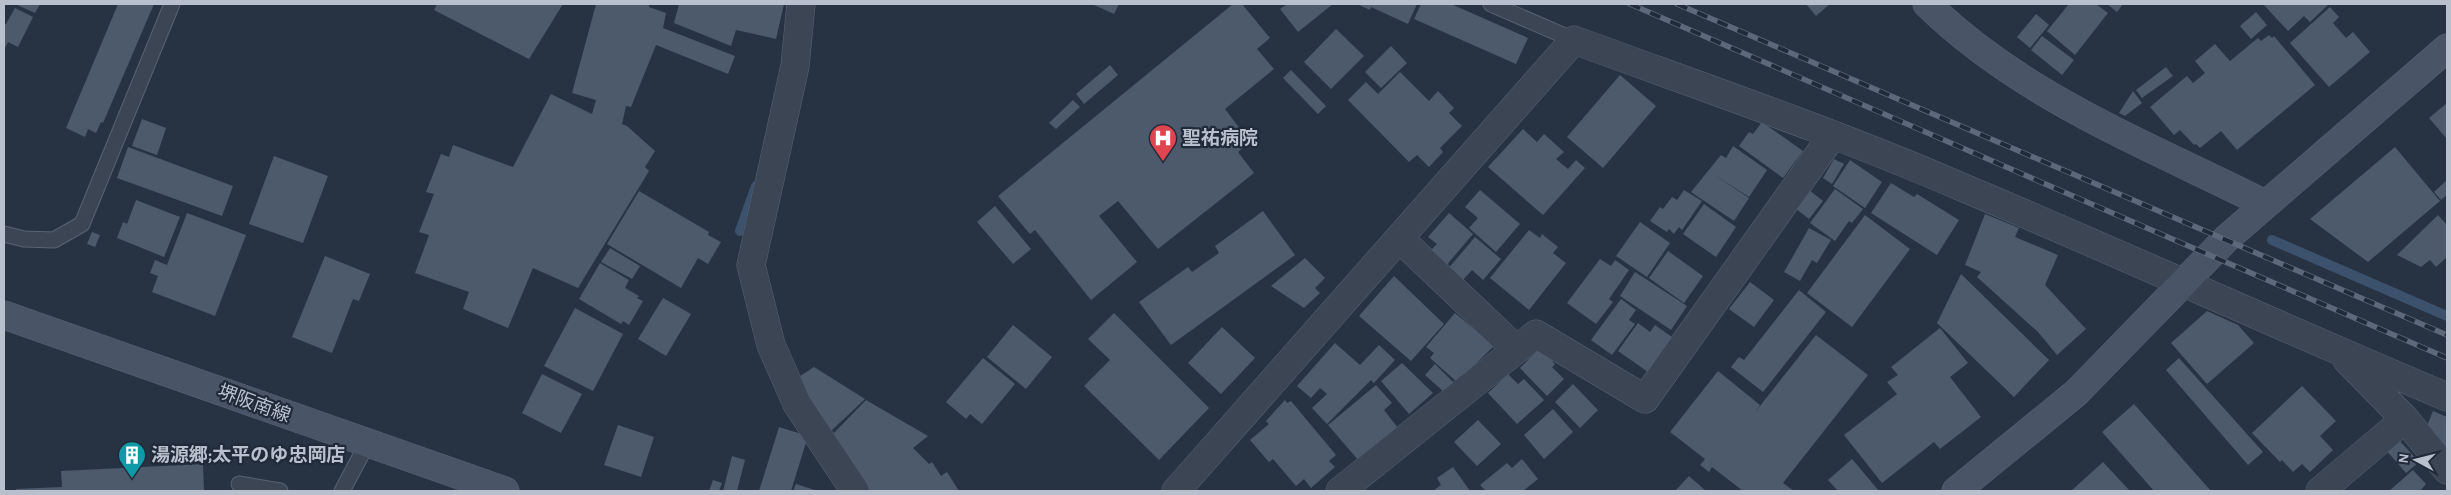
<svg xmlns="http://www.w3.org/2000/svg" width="2451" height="495" font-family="'Alegreya Sans','Noto Sans JP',sans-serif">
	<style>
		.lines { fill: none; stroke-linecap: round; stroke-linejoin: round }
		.stream { stroke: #3c516c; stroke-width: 10 }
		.building { fill: #4c5a6c }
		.lane-casing { stroke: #596370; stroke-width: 17 }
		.street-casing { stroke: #596370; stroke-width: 29 }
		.secondary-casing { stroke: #596370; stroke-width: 29 }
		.lane { stroke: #3b4553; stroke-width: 15 }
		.street { stroke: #3b4553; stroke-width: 28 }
		.secondary { stroke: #495466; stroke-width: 28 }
		.rail-casing { stroke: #5d697a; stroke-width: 5.5 }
		.rail { stroke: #202a38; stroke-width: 4; stroke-dasharray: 11; stroke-linecap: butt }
		.labels { text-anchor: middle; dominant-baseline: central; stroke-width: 4.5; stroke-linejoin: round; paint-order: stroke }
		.poi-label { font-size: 19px; font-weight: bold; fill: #b8c0cd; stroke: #202a38; text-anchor: start }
		.street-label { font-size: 19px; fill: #b8c0cd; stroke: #202a38 }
	</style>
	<rect width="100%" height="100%" fill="#273343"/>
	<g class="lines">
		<path class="stream" d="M740 231 756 186
			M2272 240 2447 316"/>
	</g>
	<path class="building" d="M15 4H40L35 13Z
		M118 4H154L103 123 101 122 96 133 88 129 85 137 66 128Z
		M437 4H563L529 59 434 10Z
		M596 4H649V7L666 13 663 28 735 56 728 74 656 45 631 107 626 106 622 124 627 126 655 151 645 167 649 171 578 288 533 268 508 328 463 309 469 292 415 273 429 235 419 232 434 194 426 192 441 154 449 157 453 145 513 167 551 94 592 114 596 100 572 93Z
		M679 4H784L776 39 736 30 731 46 674 23Z
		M1092 4H1119L1114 14Z
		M1233 4H1242L1270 38 1257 49 1274 69 1225 109 1250 142 1238 152 1254 173 1158 249 1118 201 1099 216 1137 262 1091 300 1035 230 1030 234 998 196Z
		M1287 4H1333L1298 32 1280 9Z
		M1357 4H1417L1408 24 1371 7 1370 10Z
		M1421 4H1451L1528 38 1516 64 1414 19Z
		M1806 4H1830L1816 16Z
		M2069 4H2096L2108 13 2075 55 2047 31Z
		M2107 4H2123L2117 12Z
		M2263 4H2329L2310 22 2304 16 2288 31Z
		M2330 7 2339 17 2333 23 2346 38 2353 32 2370 52 2329 87 2290 43Z
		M15 8 33 17 18 47 8 42 4 50V23L6 24Z
		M2256 12 2267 25 2251 39 2240 26Z
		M2036 14 2049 25 2030 48 2017 37Z
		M1336 29 1364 56 1331 89 1304 62Z
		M2269 35 2272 38 2274 36 2315 85 2237 150 2221 131 2200 148 2196 144 2194 145 2180 130 2174 135 2150 107 2187 76 2193 83 2205 73 2195 61 2215 44 2230 61 2258 38 2261 41Z
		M2042 36 2074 60 2062 75 2031 50Z
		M1391 46 1407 63 1381 88 1365 72Z
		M1110 65 1118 75 1084 104 1076 94Z
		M2166 67 2173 76 2142 98 2136 90Z
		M1291 70 1326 106 1318 114 1283 78Z
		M1400 72 1429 101 1438 91 1454 108 1449 113 1462 126 1440 148 1443 152 1429 167 1417 155 1409 162 1348 100 1366 82 1378 94Z
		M1620 75 1656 106 1603 168 1567 137Z
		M2133 91 2142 103 2125 116 2119 113Z
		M1073 100 1080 107 1056 129 1049 123Z
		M2447 103V139L2429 118Z
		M142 119 166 128 157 155 132 146Z
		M1762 122 1803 151 1783 178 1739 146 1749 132 1753 134Z
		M1523 129 1537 142 1544 134 1564 152 1556 159 1568 169 1576 160 1585 168 1543 215 1488 167Z
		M1733 146 1767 170 1749 197 1715 175 1749 198 1734 221 1691 192 1721 155 1726 158Z
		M128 147 233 186 222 216 117 178Z
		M2395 147 2440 201 2368 262 2310 219Z
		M274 156 328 176 303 243 249 224Z
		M1834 159 1844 164 1832 184 1823 178Z
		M1850 160 1882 182 1865 208 1833 186Z
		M2447 180V195L2441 200 2434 192Z
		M1891 183 1914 197 1917 194 1959 220 1937 255 1871 213Z
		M1835 189 1863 209 1852 223 1849 221 1835 241 1810 223Z
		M1480 190 1520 224 1496 252 1469 228 1478 218 1465 207Z
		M1684 190 1702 201 1682 230 1679 227 1674 234 1669 229 1667 232 1650 221 1660 207 1663 209 1672 197 1677 200Z
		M1809 190 1823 201 1809 219 1795 208Z
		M639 191 709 232 708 235 721 242 708 264 698 258 681 288 607 244Z
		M136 200 180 217 164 257 117 238 123 222 127 224Z
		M1704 204 1736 227 1716 257 1683 234Z
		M995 206 1031 249 1013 264 977 222Z
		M1263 211 1295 255 1171 345 1139 302 1188 267 1192 272 1219 253 1215 246Z
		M187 213 246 235 215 316 152 292 158 276 150 273 155 260 167 265Z
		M1449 213 1473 234 1445 267 1428 253 1437 244 1428 237Z
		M1985 214 2019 228 2015 237 2058 255 2045 285 2086 329 2057 355 2038 332 1977 277 1981 272 1965 265Z
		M1865 215 1910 249 1852 327 1807 293Z
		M2438 215 2447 225V257L2436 267 2430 260 2421 267 2397 255Z
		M1640 222 1670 243 1647 277 1616 256Z
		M1809 228 1831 240 1817 263 1812 260 1800 281 1784 272Z
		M1529 230 1540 238 1542 234 1558 247 1553 253 1566 263 1529 310 1490 278Z
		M92 232 100 235 95 247 87 244Z
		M1475 237 1501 259 1483 280 1472 270 1461 282 1447 270Z
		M610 248 640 266 632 279 601 262Z
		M1668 251 1703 276 1684 303 1649 278Z
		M325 256 370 274 359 301 353 299 332 353 292 337Z
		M1305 258 1325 278 1315 288 1320 293 1304 308 1271 286Z
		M1600 259 1611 266 1615 260 1629 270 1609 299 1613 302 1596 324 1567 303Z
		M600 263 629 280 625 288 639 296 637 298 643 301 629 325 623 321 621 324 579 299Z
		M1635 272 1687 306 1671 330 1620 296Z
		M1961 274 2049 360 2014 397 1937 323Z
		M1394 276 1444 324 1411 361 1359 316Z
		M1750 282 1774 300 1754 327 1729 309Z
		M1799 290 1826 312 1763 392 1731 367 1739 357 1744 360Z
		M663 298 691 314 666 356 638 339Z
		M1621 299 1636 310 1629 320 1635 324 1612 355 1591 340Z
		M575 308 623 334 593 391 544 366Z
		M2207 311 2238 325 2254 343 2207 384 2171 343Z
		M1114 313 1209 408 1159 460 1084 386 1110 360 1088 339Z
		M1455 313 1494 346 1457 382 1430 358 1434 353 1426 347Z
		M1638 323 1650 332 1655 325 1672 337 1648 372 1618 351Z
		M1013 325 1052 357 1026 389 987 357Z
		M1222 327 1255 358 1221 394 1188 363Z
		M1940 328 1968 363 1950 377 1981 417 1940 449 1934 442 1882 483 1844 435 1897 394 1887 382 1898 375 1891 367Z
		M1816 335 1868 375 1783 483 1794 491H1743L1712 467 1709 472 1700 465 1705 459 1670 432 1718 371 1760 405 1756 411Z
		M1335 343 1360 365 1379 345 1395 360 1374 383 1371 380 1327 424 1312 408 1327 394 1320 388 1311 398 1297 386Z
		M1540 348 1555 364 1552 367 1564 379 1547 396 1520 368Z
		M983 358 1015 384 982 424 970 414 966 419 946 402Z
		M2179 358 2263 452 2248 465 2166 370Z
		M1402 363 1433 393 1409 414 1381 381Z
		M1435 364 1454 383 1445 393 1425 375Z
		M814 367 865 399 830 432 797 378Z
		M542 374 582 394 561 433 522 413Z
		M1508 374 1518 384 1524 379 1544 400 1517 424 1488 393Z
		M1573 384 1598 410 1580 428 1555 402Z
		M1376 385 1392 403 1384 410 1398 428 1359 461 1328 425Z
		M2302 386 2336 421 2320 436 2333 450 2310 472 2302 464 2293 472 2282 460 2280 462 2252 433Z
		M866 400 928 436 913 448 929 464 932 462 941 476 947 472 959 491H868L833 434Z
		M1285 400 1287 403 1291 401 1336 455 1329 461 1335 467 1311 488 1304 479 1296 486 1273 459 1269 462 1250 440 1269 424 1266 421Z
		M2134 404 2211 491H2154L2102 432Z
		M1553 409 1573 432 1544 459 1524 435Z
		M2433 411 2447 417V458L2423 436Z
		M1478 420 1501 444 1477 466 1454 442Z
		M618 425 654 437 641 477 604 465Z
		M779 427 808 436 791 491H759Z
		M2397 438 2419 462 2406 473 2385 449Z
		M732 456 745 460 737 491H723Z
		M1522 459 1538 479 1523 491H1486L1480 485 1507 463 1512 468Z
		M1852 459 1879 491H1838L1828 480Z
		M2103 462 2130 491H2071Z
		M203 464 204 491H16V489L62 487 61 471Z
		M1453 467 1470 491H1433L1441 485 1437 478Z
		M2413 470 2426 484 2420 491H2389Z
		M1689 476 1706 491H1675Z
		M713 480 722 483 719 491H709Z
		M796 484 818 491H793Z"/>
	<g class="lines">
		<g class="lane-casing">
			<path id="lane" d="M1491 4 1574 40
				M4 234 24 239 54 240 82 224 172 4
				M239 484 280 491
				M342 491 367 444"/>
		</g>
		<g class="street-casing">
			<path id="street" d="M801 4 795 66 751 265 771 345 797 404 855 491
				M1400 239 1516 349
				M2347 360 2405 419 2447 470
				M1176 491 1574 40C1705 88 1837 133 1964 188 2126 256 2285 329 2447 397
				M1340 491 1536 334 1645 399 1832 136
				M2320 491 2405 419"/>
		</g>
		<g class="secondary-casing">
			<path id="secondary" d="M1927 4C2022 97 2148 145 2265 204
				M4 315 505 491
				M1956 491 2076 393 2226 239 2447 48"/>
		</g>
		<use href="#lane" class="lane"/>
		<use href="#street" class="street"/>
		<use href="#secondary" class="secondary"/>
		<g class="rail-casing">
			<path id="rail" d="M1630 4 2447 358
				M1677 4 2447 335"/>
		</g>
		<use href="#rail" class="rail"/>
	</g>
	<defs>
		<g id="hospital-pin" transform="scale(1.4375)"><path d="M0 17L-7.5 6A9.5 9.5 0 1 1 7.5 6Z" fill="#e0444e" stroke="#202a38"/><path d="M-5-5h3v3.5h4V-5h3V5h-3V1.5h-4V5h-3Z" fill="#fff"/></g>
		<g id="building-pin" transform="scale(1.4375)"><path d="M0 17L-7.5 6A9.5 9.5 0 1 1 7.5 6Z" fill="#0f9aa8" stroke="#202a38"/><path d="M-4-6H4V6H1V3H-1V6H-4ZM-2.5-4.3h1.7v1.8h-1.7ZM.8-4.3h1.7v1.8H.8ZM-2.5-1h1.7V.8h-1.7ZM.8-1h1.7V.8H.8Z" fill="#fff"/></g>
	</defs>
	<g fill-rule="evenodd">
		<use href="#hospital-pin" x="1163" y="138"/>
		<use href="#building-pin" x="132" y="455"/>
	</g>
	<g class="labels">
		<g class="poi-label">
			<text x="1182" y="138">聖祐病院</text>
			<text x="151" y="455">湯源郷;太平のゆ忠岡店</text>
		</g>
		<g class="street-label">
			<text transform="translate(254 404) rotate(20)">堺阪南線</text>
		</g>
	</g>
	<rect width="2451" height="495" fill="none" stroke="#b8c0cd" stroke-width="10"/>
	<g transform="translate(2416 460) rotate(277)" stroke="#202a38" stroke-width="4" paint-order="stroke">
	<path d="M0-4L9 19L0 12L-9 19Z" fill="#b8c0cd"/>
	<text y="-8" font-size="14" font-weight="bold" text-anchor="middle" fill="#b8c0cd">N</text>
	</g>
</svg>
